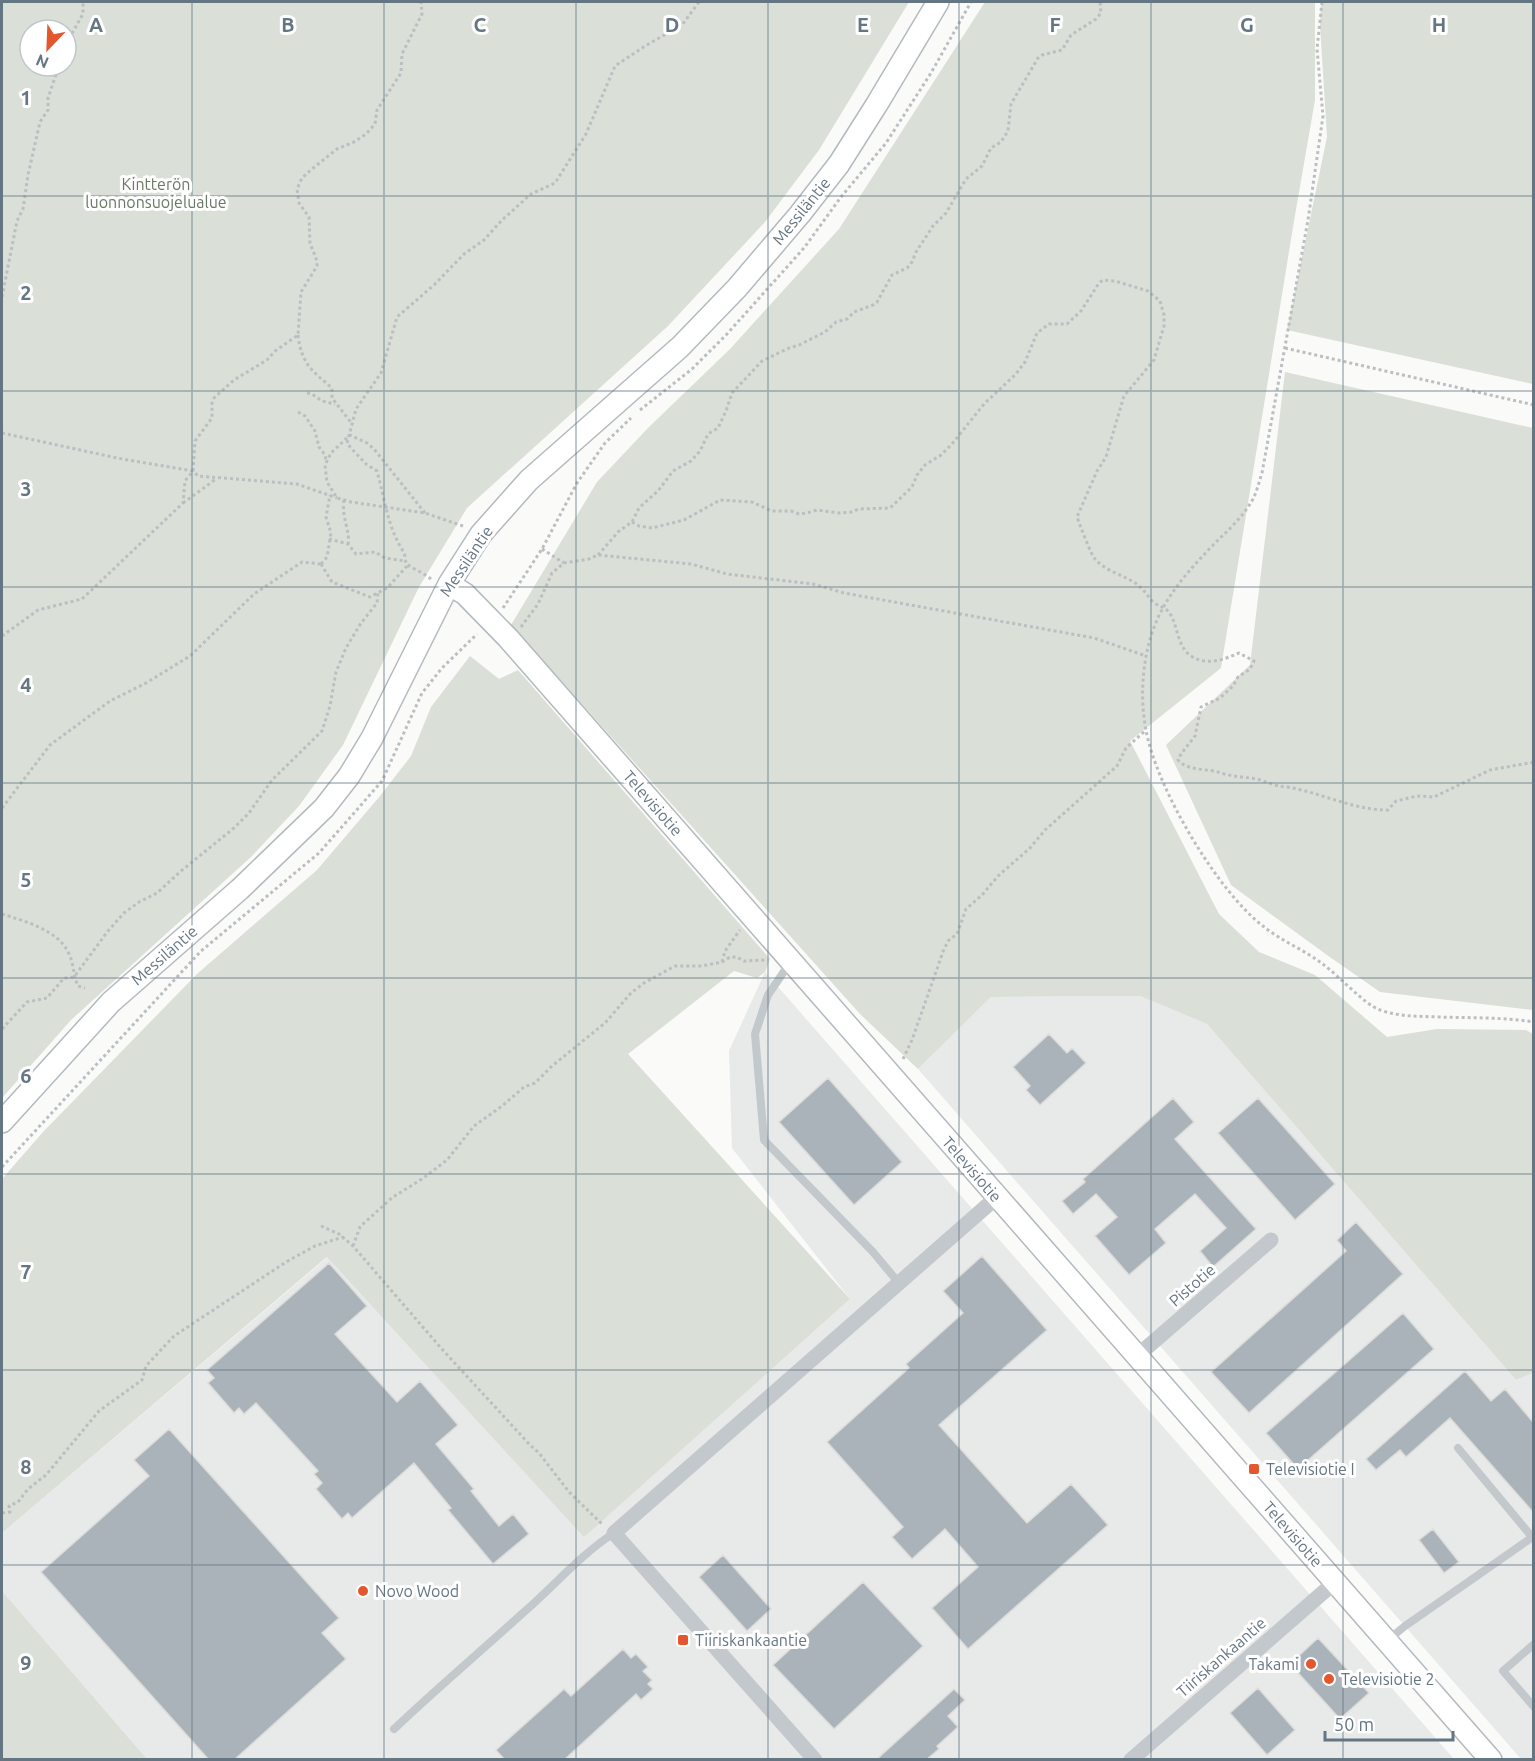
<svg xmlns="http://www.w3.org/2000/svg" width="1535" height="1761" font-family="Ubuntu,sans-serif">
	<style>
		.built { fill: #e8e9e9 }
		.green { fill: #dadfd7; fill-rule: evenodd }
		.building { fill: #aab3b9; stroke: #dcdcda; stroke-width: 1.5 }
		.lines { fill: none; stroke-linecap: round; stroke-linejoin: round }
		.secondary-casing { stroke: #b3babf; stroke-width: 24 }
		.path { stroke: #bbbfc2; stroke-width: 3; stroke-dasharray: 3 3; stroke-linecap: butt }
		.lane { stroke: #c3c8cc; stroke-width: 8 }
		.street { stroke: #c3c8cc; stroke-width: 15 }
		.secondary { stroke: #fff; stroke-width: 21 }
		.grid { fill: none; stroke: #657683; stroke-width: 1.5; stroke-opacity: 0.55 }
		.poi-dot { fill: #e4572e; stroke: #fff; stroke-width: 2 }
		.labels { text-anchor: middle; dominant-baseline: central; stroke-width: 6; stroke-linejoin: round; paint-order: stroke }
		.park-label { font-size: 16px; fill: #687a64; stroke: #fff }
		.street-label { font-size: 16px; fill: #657683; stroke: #fff }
		.poi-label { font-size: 16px; fill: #657683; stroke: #fff; text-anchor: start }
		.grid-label { font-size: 20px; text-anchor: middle; font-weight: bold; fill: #657683; stroke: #fff; stroke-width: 6; stroke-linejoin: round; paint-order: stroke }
	</style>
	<rect width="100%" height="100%" fill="#fafaf8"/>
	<path class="built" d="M765 972 1454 1759H147L2 1591V1533L328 1257 584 1536 850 1299 732 1148 729 1051Z
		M1140 996 1207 1024 1516 1380 1533 1372V1759H1521L918 1069 991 997Z"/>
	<path class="green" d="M2 2H909L819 150 765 222 668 326 467 508 419 587 343 745 299 806 251 857 71 1020 2 1098ZM30 30H66V66H30Z
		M985 2H1315V100L1294 221 1221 668 1130 741 1219 914 1259 952 1315 975 1387 1037 1437 1029 1526 1030 1533 1034 1534 1372 1516 1380 1207 1024 1140 996 991 997 918 1069 860 1014 511 625 597 482 648 428 730 349 839 229Z
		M1321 2H1533V384L1287 330 1327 137 1320 25Z
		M1285 372 1533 428V1010L1380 992 1327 955 1231 885 1166 745 1250 665Z
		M470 656 499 679 518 670 770 959 765 972 757 978 734 971 628 1054 850 1299 584 1537 327 1257 2 1533V1179L43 1132 197 974 317 870 380 796 411 756 431 707Z
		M2 1591 147 1759H2Z"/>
	<path class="building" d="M1049 1034 1067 1053 1072 1048 1086 1063 1040 1105 1026 1090 1030 1086 1013 1067Z
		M828 1078 902 1162 854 1205 779 1122Z
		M1173 1098 1194 1122 1175 1139 1256 1229 1213 1267 1200 1251 1226 1228 1195 1194 1155 1229 1166 1243 1129 1275 1095 1236 1117 1217 1096 1194 1073 1214 1062 1201 1085 1182 1083 1179Z
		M1258 1098 1335 1184 1295 1220 1218 1133Z
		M1356 1222 1403 1274 1249 1413 1211 1372 1346 1251 1337 1240Z
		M982 1256 1047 1330 939 1425 1027 1523 1071 1484 1108 1525 968 1649 932 1608 978 1567 945 1529 912 1559 892 1537 903 1527 827 1442 909 1368 906 1364 963 1313 943 1291Z
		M329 1263 367 1306 335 1334 397 1402 420 1381 458 1425 436 1444 474 1489 471 1491 499 1526 513 1514 529 1534 493 1564 448 1510 451 1508 414 1463 352 1518 348 1513 342 1519 316 1489 322 1483 314 1474 318 1471 256 1403 244 1414 239 1408 234 1413 208 1383 214 1378 207 1370Z
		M1403 1313 1434 1349 1298 1469 1266 1433Z
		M1465 1371 1491 1401 1505 1389 1533 1422V1512L1450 1418 1406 1457 1400 1450 1376 1470 1366 1459Z
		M169 1429 339 1618 322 1633 346 1659 234 1760H209L41 1572 149 1476 134 1460Z
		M1433 1529 1459 1562 1444 1573 1419 1540Z
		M723 1555 771 1609 747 1631 699 1577Z
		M863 1582 923 1646 834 1729 773 1665Z
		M1318 1638 1369 1693 1340 1719 1290 1664Z
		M623 1649 631 1658 636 1654 648 1667 643 1671 652 1680 648 1684 653 1689 641 1700 636 1694 564 1760H505L496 1750 564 1689 571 1696Z
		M1258 1688 1295 1730 1267 1755 1230 1713Z
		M954 1689 965 1700 948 1716 958 1727 937 1746 939 1749 926 1760H876Z"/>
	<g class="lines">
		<g class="secondary-casing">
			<path id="secondary" d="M449 584 465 594 508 638 1491 1760
				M2 1122 111 1002 240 889 324 808 349 776 372 738 449 584 481 534 529 480 680 347 737 288 800 214 839 164 877 104 938 2"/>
		</g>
		<path class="path" d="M1322 2 1317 49 1323 116 1308 220 1262 473C1259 482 1257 491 1253 499 1244 515 1231 528 1218 540 1190 569 1163 597 1151 636 1142 666 1140 699 1146 730 1156 787 1217 891 1263 926 1281 941 1305 950 1324 965 1339 976 1364 1004 1380 1010 1400 1017 1418 1016 1438 1017 1470 1018 1502 1017 1534 1022
			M66 44 83 14V2
			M2 297 17 221 23 209 28 175 40 122 48 110V98L59 66
			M298 335C301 363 312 371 332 388V398L353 425
			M1285 348 1534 405
			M307 393 312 394 322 401 335 404
			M640 410 692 369 727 334 804 248 841 197 886 143 931 73 971 2
			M298 412 305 416 315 431 319 447 325 455 326 460
			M2 433 117 458 193 471 198 476 297 484 337 498
			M344 500C341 516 351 534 348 544
			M183 503 216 479
			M425 513 374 449 367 443 350 435 331 453 325 465 327 482 337 498 351 502 425 513 463 526
			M632 522 639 526 652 528 684 520 720 500 752 502 772 511H791L799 514 807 513 817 510 839 513 851 512 859 509 890 508 912 487 917 475 925 465 941 455 952 444 984 404 1016 374 1025 362 1037 333 1049 324H1067L1081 311 1099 283 1103 280 1115 281 1148 291 1160 301 1164 315V326L1154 360 1124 396 1106 457 1097 471 1077 517C1080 525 1091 555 1095 559 1103 569 1119 574 1130 580 1141 585 1146 594 1153 602 1158 606 1164 607 1168 611 1178 622 1176 646 1191 656 1206 666 1223 660 1239 653L1254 661 1250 669 1238 677 1233 686 1220 698 1201 707 1195 736 1181 754 1178 760C1189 772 1208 768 1221 773 1234 777 1245 777 1257 779 1265 781 1272 785 1280 786 1284 787 1289 787 1293 788 1326 795 1355 810 1388 810L1396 801 1417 796 1434 797 1490 770 1534 762
			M329 539 348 544 356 554 375 552 385 558 405 561
			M542 549 564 563
			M598 555 619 531 632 522 639 508 658 491 673 471 691 461 700 451 708 434 718 428 726 411 732 393 762 361 789 348 799 345 825 332 836 322 847 319 854 312 873 305 877 302 892 275 907 268 911 264 916 252 933 226 946 213 966 179 982 166 991 148 1001 142 1008 131 1011 104 1038 58 1042 55 1062 50 1071 35 1096 19 1101 13 1100 5 1101 2
			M321 564 332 582 370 597 387 588 408 565
			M321 564 327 557 331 533 326 517 330 495
			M431 579C424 573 411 568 407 564 404 560 406 555 403 551 387 525 385 500 377 471 373 468 368 466 365 463 359 456 352 450 347 443L356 409 381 373 397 317 434 285 464 254 484 240 502 220 531 194 555 183 586 134 615 66 645 46 682 25 699 2
			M503 608 542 549 577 483 605 443 631 418
			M521 627 538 604 552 573 564 563 589 559 598 555 691 564 727 574 813 584 844 593 1094 638 1146 656
			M2 636 38 610 82 599 183 503 185 481 193 471 195 441 212 418V403L214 398 234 380 267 360 275 351 298 335 301 292 317 266V261L310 243 309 217 299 203 297 189 302 178 312 169 337 149 354 142 366 134 375 124 377 110 401 73 402 54 422 14 421 2
			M2 808 50 745 110 701 146 683 190 656 254 594 302 562 321 564
			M2 914C24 921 59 930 69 954 74 964 73 975 78 986L85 988
			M722 962 725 951 740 930
			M2 1029 27 1002 47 998 64 978 74 977 108 931 124 913 139 902 157 893 181 871 234 828 249 813 272 780 322 731 330 706 336 672 346 648 361 623 377 603 378 593
			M903 1059 912 1040 944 949 949 940 957 934 966 909 982 895 998 876 1030 848 1045 830 1117 766 1126 748 1145 731
			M2 1167 201 951 319 853 382 781 422 693 442 668 477 634
			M321 1226 339 1234 353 1246 440 1347 530 1445 539 1453 569 1492 603 1525
			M353 1246 360 1227 364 1223 393 1197 422 1179 447 1160 474 1126 502 1106 524 1087 535 1083 552 1066 605 1023 631 993 644 983 675 966H702L722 962 730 957H737L744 961 766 960
			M2 1513 10 1512 9 1506 18 1502 28 1489 46 1475 99 1411 142 1380 146 1366 174 1336 286 1262 315 1246 343 1237"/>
		<path class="lane" d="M793 963 785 970 768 995 755 1034 764 1140 873 1252 898 1282
			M1458 1448 1532 1537
			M1388 1640 1405 1626 1534 1536
			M1534 1644 1503 1671 1534 1707
			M394 1729C436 1689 481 1651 524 1612 554 1586 580 1555 614 1533"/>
		<path class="street" d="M1137 1356 1271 1240
			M815 1760 614 1533 997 1197
			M1131 1760 1335 1582"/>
		<use href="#secondary" class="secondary"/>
	</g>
	<path class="grid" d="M192 2V1760M384 2V1760M576 2V1760M768 2V1760M959 2V1760M1151 2V1760M1343 2V1760M2 196H1534M2 391H1534M2 587H1534M2 783H1534M2 978H1534M2 1174H1534M2 1370H1534M2 1565H1534"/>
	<g class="poi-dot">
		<rect x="1248" y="1463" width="12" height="12" rx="3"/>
		<circle cx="363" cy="1591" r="6"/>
		<rect x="677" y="1634" width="12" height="12" rx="3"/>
		<circle cx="1311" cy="1664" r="6"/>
		<circle cx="1329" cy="1679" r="6"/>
	</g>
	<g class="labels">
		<g class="park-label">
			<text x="156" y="184">Kintterön<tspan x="156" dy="18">luonnonsuojelualue</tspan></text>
		</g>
		<g class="street-label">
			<text transform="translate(801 211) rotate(-51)">Messiläntie</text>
			<text transform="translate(466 561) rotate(-56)">Messiläntie</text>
			<text transform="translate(653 803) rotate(49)">Televisiotie</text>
			<text transform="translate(164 955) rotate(-41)">Messiläntie</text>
			<text transform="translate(972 1169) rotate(49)">Televisiotie</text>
			<text transform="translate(1192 1285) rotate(-41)">Pistotie</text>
			<text transform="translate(1293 1534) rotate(49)">Televisiotie</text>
			<text transform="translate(1221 1657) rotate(-41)">Tiiriskankaantie</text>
		</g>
		<g class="poi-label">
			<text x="1266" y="1469">Televisiotie I</text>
			<text x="375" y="1591">Novo Wood</text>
			<text x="695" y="1640">Tiiriskankaantie</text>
			<text x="1299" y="1664" text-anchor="end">Takami</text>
			<text x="1341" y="1679">Televisiotie 2</text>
		</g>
	</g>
	<g class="grid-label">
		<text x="96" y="32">A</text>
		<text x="288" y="32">B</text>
		<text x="480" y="32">C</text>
		<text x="672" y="32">D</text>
		<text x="863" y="32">E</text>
		<text x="1055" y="32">F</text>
		<text x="1247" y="32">G</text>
		<text x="1439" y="32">H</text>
		<text x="26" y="105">1</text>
		<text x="26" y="300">2</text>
		<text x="26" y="496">3</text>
		<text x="26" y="692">4</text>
		<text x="26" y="887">5</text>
		<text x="26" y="1083">6</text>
		<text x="26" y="1279">7</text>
		<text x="26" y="1474">8</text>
		<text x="26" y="1670">9</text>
	</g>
	<rect width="1535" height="1761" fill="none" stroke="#657683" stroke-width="6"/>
	<g transform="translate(48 48) rotate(203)"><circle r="28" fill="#ffffff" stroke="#c1c8cd" stroke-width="1.5"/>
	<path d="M0-4.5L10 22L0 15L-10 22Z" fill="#e4572e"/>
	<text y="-9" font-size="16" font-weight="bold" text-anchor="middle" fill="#657683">N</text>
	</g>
	<path d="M1325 1731v9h128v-9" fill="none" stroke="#657683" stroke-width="3"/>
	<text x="1334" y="1731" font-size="18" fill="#657683" stroke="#ffffff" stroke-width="4.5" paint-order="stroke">50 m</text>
</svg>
